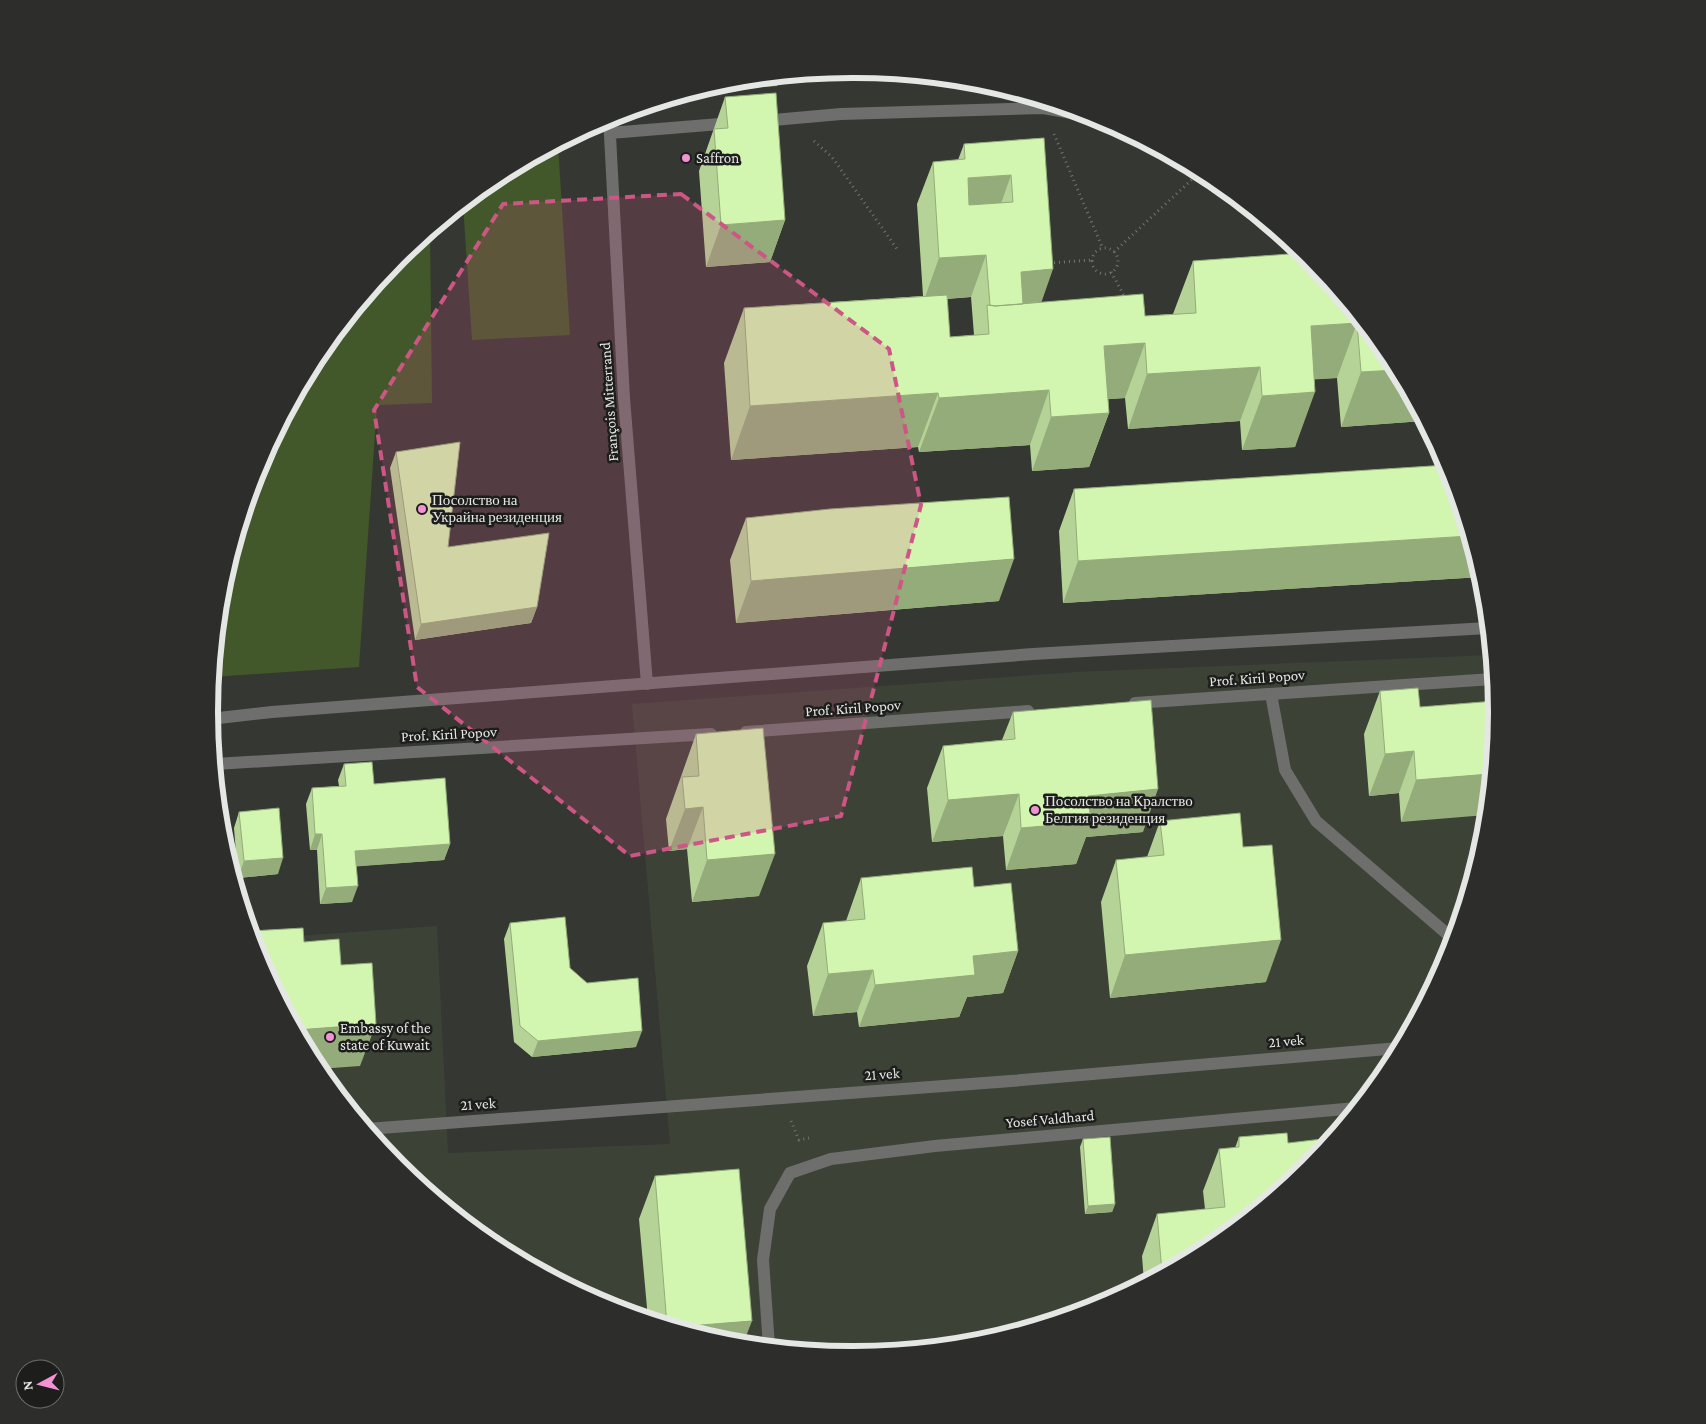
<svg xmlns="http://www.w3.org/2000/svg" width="1706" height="1424" font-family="'Crimson Pro',serif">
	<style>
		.built { fill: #3d4237 }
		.green { fill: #42572a }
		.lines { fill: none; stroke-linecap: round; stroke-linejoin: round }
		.path { stroke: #737571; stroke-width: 3; stroke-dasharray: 1 4; stroke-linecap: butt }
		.minor { stroke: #6e6f6d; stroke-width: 12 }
		.wall { fill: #b5d396; fill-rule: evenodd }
		.shaded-wall { fill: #93ac7a }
		.building { fill: #d2f5af; stroke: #93ac7a; fill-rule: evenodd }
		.marked { fill: #cc5684; fill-opacity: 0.2; stroke: #cc5684; stroke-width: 4; stroke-dasharray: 10 6; stroke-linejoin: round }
		.poi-dot { fill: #f391d5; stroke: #1d1e1c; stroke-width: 2 }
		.labels { text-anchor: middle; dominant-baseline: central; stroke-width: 5; stroke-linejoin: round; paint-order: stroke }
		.poi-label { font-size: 15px; fill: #e5e7e4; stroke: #1d1e1c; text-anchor: start }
		.street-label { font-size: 15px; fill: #e5e7e4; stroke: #1d1e1c }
		.rim { fill: none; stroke: #e5e7e4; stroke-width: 6 }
	</style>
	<rect width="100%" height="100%" fill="#353732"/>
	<path class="built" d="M1491 655 1496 712 1484 838 1447 958 1388 1070 1308 1167 1210 1247 1099 1306 978 1343 853 1355 727 1343 607 1306 495 1247 398 1167 318 1069 259 958 253 939 437 926 448 1153 670 1144 632 704 1076 672Z"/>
	<path class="green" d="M558 144 570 335 472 340 463 204 496 177Z
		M430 231 432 403 377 405 359 667 213 677 222 586 259 466 318 354 398 257Z"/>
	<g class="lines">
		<path class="path" d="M1054 134 1103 249
			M814 141 832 157 897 249
			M1092 261a13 13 0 1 1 26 0a13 13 0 1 1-26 0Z
			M1114 252 1200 172
			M1049 263 1092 260
			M1111 272 1126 299
			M791 1121 799 1140 809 1138"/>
		<path class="minor" d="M609 117 624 398 647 684
			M762 121 841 114 1043 108 1095 117
			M610 133 732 123
			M1271 694 1285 770 1316 821 1453 939
			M1135 703 1493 679
			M210 719 272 712 1033 654 1488 628
			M746 732 1028 711
			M215 764 711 734
			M367 1129 1011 1081 1399 1048
			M769 1347 763 1260 770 1209 790 1173 831 1159 935 1146 1356 1108"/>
	</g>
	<path class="wall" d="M725 97 785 220 770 262 706 267 699 171Z
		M1044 138 1041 302 1145 316 1173 314 1193 261 1303 253 1388 355 1423 421 1341 427 1337 378 1314 379 1295 447 1242 450 1240 421 1128 429 1125 398 1108 399 1109 413 1089 467 1032 471 1030 445 919 452 918 447 731 460 724 363 744 308 923 296 917 204 933 162 958 160 964 144ZM971 297 974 335 950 337 947 299Z
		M396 452 448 547 537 607 531 623 415 640 390 468Z
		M1447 465 1481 577 1063 603 1059 531 1074 489Z
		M746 518 999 601 736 623 730 560Z
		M1380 691 1420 707 1495 701 1401 822 1399 793 1369 796 1364 734Z
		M1013 712 1143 832 1086 837 1076 864 1006 870 1003 836 932 842 927 788 943 746 1002 740Z
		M696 734 759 896 692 902 687 849 669 851 666 819Z
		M344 764 374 784 450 844 444 860 356 866 352 902 320 904 317 850H310L306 804 312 788 339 786 338 780Z
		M239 812 278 874 238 878 234 828Z
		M1160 821 1243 847 1266 982 1110 998 1101 902 1116 860 1147 857Z
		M861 878 974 887 1018 951 1003 993 967 997 959 1017 859 1027 857 1012 813 1016 807 966 823 923 846 921Z
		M510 923 570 968 636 1047 532 1057 514 1042 504 939Z
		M1287 1133 1210 1247 1144 1282 1142 1256 1157 1214 1205 1209 1203 1191 1219 1149 1235 1148 1239 1137Z
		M1083 1139 1115 1204 1112 1212 1085 1214 1080 1147Z
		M655 1176 727 1343 648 1319 639 1219Z"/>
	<path class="shaded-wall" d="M780 76 777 86 712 90 713 85 728 81Z
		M1011 175 996 218 952 220 968 178Z
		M785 220 770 262 706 267 721 225Z
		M986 255 971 297 924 300 939 258Z
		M1053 269 1038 312 1005 314 1021 272Z
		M1357 323 1337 378 1291 381 1311 326Z
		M1145 343 1125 398 1084 401 1104 346Z
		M1260 367 1240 421 1128 429 1147 374Z
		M1396 370 1423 421 1341 427 1361 372Z
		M1049 390 1030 445 919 452 939 398Z
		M1315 392 1295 447 1242 450 1262 396Z
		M938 393 918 447 731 460 750 406Z
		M1109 413 1089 467 1032 471 1051 417Z
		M1469 536 1481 577 1063 603 1078 561Z
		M1014 559 999 601 736 623 751 581Z
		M537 607 531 623 415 640 421 624Z
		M1414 751 1399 793 1369 796 1385 754Z
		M1490 774 1486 815 1401 822 1416 780Z
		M1158 789 1143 832 1086 837 1076 864 1006 870 1021 828 1088 796Z
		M1019 794 1003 836 932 842 948 800Z
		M703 807 687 849 669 851 685 809Z
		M315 834H322L317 850H310Z
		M450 844 444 860 349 867 355 851Z
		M775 854 759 896 692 902 707 860Z
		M283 858 278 874 238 878 244 861Z
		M358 886 352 902 320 904 326 888Z
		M1281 940 1266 982 1110 998 1125 955Z
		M1018 951 1003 993 967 997 959 1017 859 1027 875 985 973 956Z
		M873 970 857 1012 813 1016 828 974Z
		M376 1024 360 1066 318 1069 297 1030Z
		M642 1031 636 1047 532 1057 538 1041Z
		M1115 1204 1112 1212 1085 1214 1088 1206Z
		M752 1321 743 1344 727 1343 675 1327Z"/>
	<path class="building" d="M776 93 785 220 721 225 714 129 728 128 725 97Z
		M1044 138 1053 269 1021 272 1023 304 995 306 990 305 986 255 939 258 933 162 965 159 964 144ZM1011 175 1013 202 969 205 968 178Z
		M1303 253 1308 257 1388 355 1396 370 1361 372 1357 323 1311 326 1315 392 1262 396 1260 367 1147 374 1145 343 1104 346 1109 413 1051 417 1049 390 939 398 938 393 750 406 744 308 947 295 950 337 989 334 987 305 995 306 1143 294 1145 316 1196 313 1193 261Z
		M460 442 448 547 549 533 537 607 421 624 396 452Z
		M1447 465 1469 536 1078 561 1074 489Z
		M1009 497 1014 559 751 581 746 518 830 509Z
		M1418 688 1420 707 1495 701 1496 712 1490 774 1416 780 1414 751 1385 754 1380 691Z
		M1151 700 1158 789 1088 796 1091 822 1021 828 1019 794 948 800 943 746 1015 739 1013 712Z
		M763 728 775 854 707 860 703 807 685 809 682 777 699 776 696 734Z
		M372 762 374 784 445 778 450 844 355 851 358 886 326 888 322 834H315L312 788 346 786 344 764Z
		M279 808 283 858 244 861 239 812Z
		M1240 813 1243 847 1272 845 1281 940 1125 955 1116 860 1164 855 1160 821Z
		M972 867 974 887 1011 883 1018 951 973 956 975 975 875 985 873 970 828 974 823 923 865 919 861 878Z
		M565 917 570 968 587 983 638 978 642 1031 538 1041 520 1026 510 923Z
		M303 928 304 942 339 939 341 965 372 963 376 1024 297 1030 259 958 251 931Z
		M1287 1133 1288 1143 1331 1138 1308 1167 1210 1247 1162 1272 1157 1214 1225 1207 1219 1149 1239 1147V1137Z
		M1110 1137 1115 1204 1088 1206 1083 1139Z
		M739 1169 752 1321 675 1327 667 1325 655 1176Z"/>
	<path class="marked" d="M681 194 889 349 921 505 841 816 630 856 417 687 374 410 503 204Z"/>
	<g class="poi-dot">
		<circle cx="686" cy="158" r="5"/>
		<circle cx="422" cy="509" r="5"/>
		<circle cx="1035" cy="810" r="5"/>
		<circle cx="330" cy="1037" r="5"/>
	</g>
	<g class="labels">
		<g class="poi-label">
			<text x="696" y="158">Saffron</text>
			<text x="432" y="500">Посолство на<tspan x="432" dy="17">Украйна резиденция</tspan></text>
			<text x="1045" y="801">Посолство на Кралство<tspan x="1045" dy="17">Белгия резиденция</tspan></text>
			<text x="340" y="1028">Embassy of the<tspan x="340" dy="17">state of Kuwait</tspan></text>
		</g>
		<g class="street-label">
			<text transform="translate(609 402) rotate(-94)">François Mitterrand</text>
			<text transform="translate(1257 678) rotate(-4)">Prof. Kiril Popov</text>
			<text transform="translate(853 708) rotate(-4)">Prof. Kiril Popov</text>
			<text transform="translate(449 734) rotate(-3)">Prof. Kiril Popov</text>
			<text transform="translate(1286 1041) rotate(-5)">21 vek</text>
			<text transform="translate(882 1074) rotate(-4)">21 vek</text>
			<text transform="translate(478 1104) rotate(-4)">21 vek</text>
			<text transform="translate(1050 1119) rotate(-5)">Yosef Valdhard</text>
		</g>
	</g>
	<path d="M0 0H1706V1424H0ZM852 78H854A634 634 0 0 1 1488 712V712A634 634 0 0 1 854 1346H852A634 634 0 0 1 218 712V712A634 634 0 0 1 852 78Z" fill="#2d2e2c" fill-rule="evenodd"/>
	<path class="rim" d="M852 78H854A634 634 0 0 1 1488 712V712A634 634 0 0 1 854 1346H852A634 634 0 0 1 218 712V712A634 634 0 0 1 852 78Z"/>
	<g transform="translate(40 1384) rotate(263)"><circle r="24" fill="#1d1e1c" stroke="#6d6e6c"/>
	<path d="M0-4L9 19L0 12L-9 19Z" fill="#f391d5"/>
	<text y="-8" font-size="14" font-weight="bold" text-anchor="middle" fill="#e5e7e4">N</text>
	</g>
</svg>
